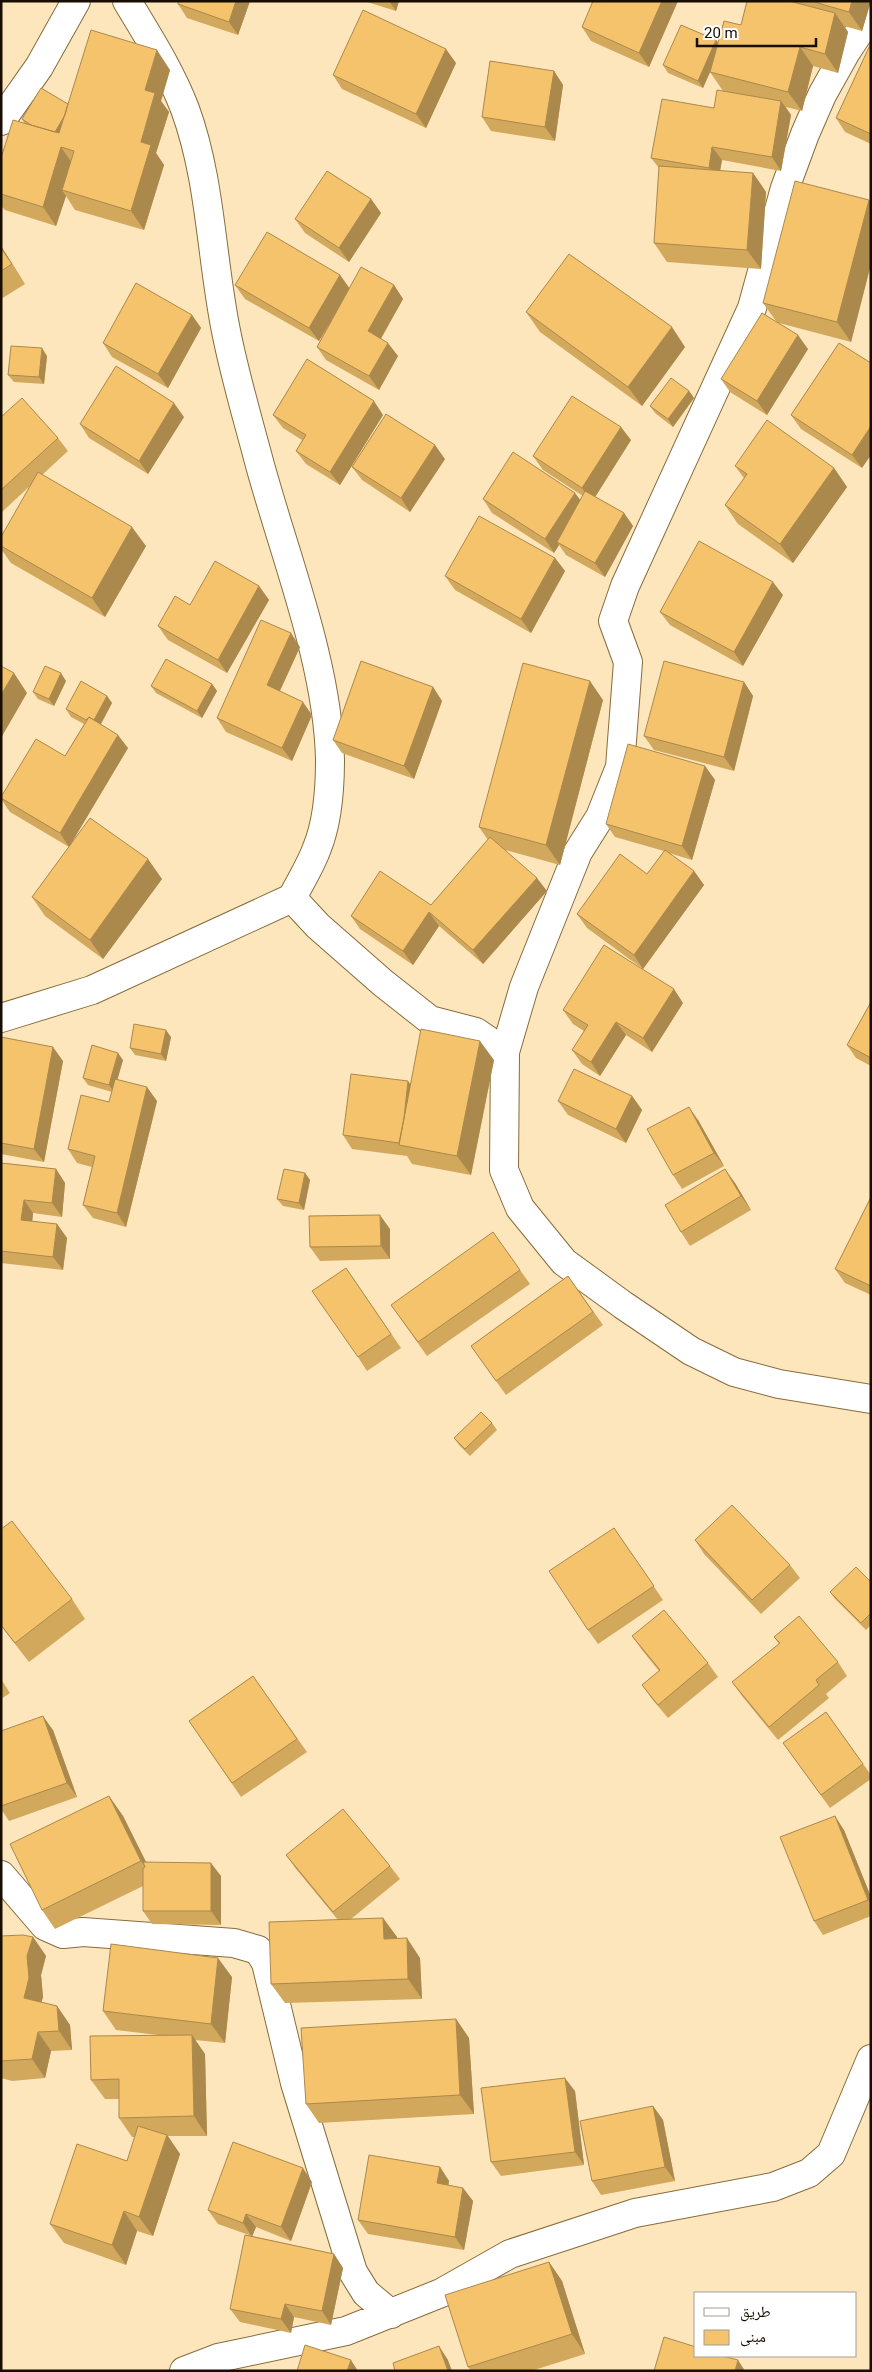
<svg xmlns="http://www.w3.org/2000/svg" width="872" height="2372" font-family="Roboto,'Noto Naskh Arabic',sans-serif">
	<style>
		.lines { fill: none; stroke-linecap: round; stroke-linejoin: round }
		.street-casing { stroke: #876c3b; stroke-width: 30 }
		.street { stroke: #fff; stroke-width: 28 }
		.wall { fill: #d2a85d }
		.shaded-wall { fill: #ab884c }
		.building { fill: #f4c36c; stroke: #ab884c }
	</style>
	<rect width="100%" height="100%" fill="#fee6bc"/>
	<g class="lines">
		<g class="street-casing">
			<path id="street" d="M127 1C148 36 170 70 185 109 211 180 211 257 226 331 234 372 246 413 257 454 282 550 328 660 330 760 330 788 328 821 317 848 311 865 300 882 292 898
				M1 121 39 67 76 1
				M1 1018 92 990 292 898 318 926 383 983 430 1020 476 1032 505 1052 504 1170 520 1208 564 1262 623 1305 691 1351 734 1372 779 1384 871 1399
				M505 1052 524 987 578 852 600 817 620 767 628 662 613 621 625 586 752 308 785 188 805 134 822 95 846 52 871 14
				M1 1875 45 1926 63 1934 83 1932 234 1943 258 1950 266 1963 295 2083 353 2272 366 2293 391 2314
				M184 2371 218 2358 346 2331 441 2293 510 2254 635 2213 773 2187 809 2173 831 2154 871 2059"/>
		</g>
		<use href="#street" class="street"/>
	</g>
	<path class="wall" d="M250 1 238 35 187 18 178 4Z
		M364 1H399L396 11Z
		M678 1 649 67 591 41 582 27Z
		M747 1H871L862 31 844 26 848 32 838 73 813 66 802 111 786 107 791 115 781 171 722 160 720 171 753 173 766 192 761 269 667 262 654 243 659 168 651 158 714 108 723 91 710 72 703 88 668 73 663 65 718 42 741 25Z
		M871 43V144L845 132 836 118Z
		M456 63 426 128 342 89 333 75Z
		M170 70 161 101 169 112 156 153 164 165 144 230 75 210 66 196 56 226 5 210 1 206V158L24 123 22 119Z
		M554 71 563 85 555 141 491 131 482 117Z
		M371 199 381 213 349 262 305 233 295 219Z
		M869 200 871 202V264L851 342 779 323 808 349 767 415 730 392 721 379 776 321 763 303Z
		M1 246 25 284 1 299Z
		M340 275 349 288 394 285 403 299 381 339 398 356 379 390 326 360 317 347 331 322 319 341 245 299 235 285Z
		M526 312 685 347 642 406 540 332Z
		M192 315 201 328 168 388 112 357 103 343Z
		M839 343 862 468 801 429 791 415Z
		M47 356 44 384 14 382 8 375Z
		M689 391 694 398 673 427 655 413 650 406Z
		M273 415H383L340 485 306 464 296 451 302 440 283 428Z
		M1 417 58 438 68 451 42 475 146 546 105 617 11 563 1 549V537L31 485 2 512 1 511Z
		M184 417 148 474 89 438 80 424Z
		M631 440 595 497 624 513 633 526 605 577 566 555 559 545 554 553 492 513 483 499 580 500 583 496 543 470 533 456Z
		M445 459 410 512 362 480 352 467Z
		M735 466 834 468 847 487 793 563 738 524 725 505 744 478Z
		M555 558 565 571 531 633 455 590 445 576Z
		M259 586 269 600 227 673 168 640 158 626 190 605Z
		M783 595 743 666 670 625 660 612Z
		M300 647 280 691 312 715 292 761 226 732 217 718Z
		M66 681 54 706 38 699 33 692Z
		M744 682 753 696 734 771 654 750 644 736Z
		M212 684 217 691 202 718 156 693 151 686Z
		M433 687 442 701 414 779 342 753 333 740Z
		M107 696 112 703 101 724 128 748 71 844 162 879 103 959 45 916 32 897 69 847 10 812 1 799 65 756 84 724 71 717 66 709Z
		M603 700 560 865 505 850 547 891 483 964 439 926 413 965 360 929 351 916 431 905 488 840 479 827Z
		M705 766 715 780 692 860 669 853 694 871 704 885 643 969 587 928 577 914 647 874 664 851 615 837 606 824Z
		M871 1002V1066L856 1058 847 1045Z
		M683 1003 652 1052 626 1035 600 1076 582 1064 572 1050 584 1031 573 1024 563 1010Z
		M1 1037 63 1061 44 1162 1 1154Z
		M171 1037 166 1061 135 1055 130 1048Z
		M123 1060 117 1079 157 1101 126 1227 93 1218 83 1205 92 1167 77 1163 68 1149 109 1102 112 1092 88 1085 83 1078Z
		M494 1060 471 1175 412 1164 407 1156 352 1149 343 1135 410 1084Z
		M632 1096 642 1110 626 1143 568 1115 558 1101Z
		M698 1120 724 1166 682 1189 673 1175Z
		M1 1163 56 1169 65 1183 62 1217 33 1213 32 1222 57 1224 67 1238 63 1270 1 1263Z
		M305 1173 310 1180 304 1210 283 1206 277 1199Z
		M735 1183 751 1210 690 1246 681 1232Z
		M871 1197V1295L845 1283 835 1269Z
		M390 1229V1259L320 1261 310 1247Z
		M346 1268 401 1348 367 1371 358 1357Z
		M520 1270 530 1284 427 1356 391 1305Z
		M568 1276 603 1325 506 1395 471 1346Z
		M492 1423 497 1430 470 1456 459 1445 454 1438Z
		M614 1528 663 1600 598 1644 588 1630Z
		M1 1529 72 1599 85 1619 29 1662 1 1626Z
		M695 1540 790 1565 800 1578 761 1614 704 1554Z
		M871 1582V1625L866 1630 835 1599 830 1592Z
		M632 1636 708 1663 718 1677 668 1718 652 1699 642 1685 659 1671 642 1650Z
		M774 1637 838 1662 847 1676 826 1694 829 1698 778 1740 742 1696 732 1682 779 1644Z
		M253 1676 307 1752 241 1797 189 1721Z
		M1 1679 10 1693 1 1699Z
		M826 1712 871 1775V1779L830 1808 783 1743Z
		M53 1730 77 1797 9 1821 1 1809V1731Z
		M109 1796 123 1816 146 1862 221 1876V1925L152 1924 143 1911V1886L55 1929 42 1910Z
		M844 1830 871 1897V1916L823 1935 814 1921Z
		M286 1855 390 1866 400 1879 351 1919 383 1918 397 1937V1939L420 1958 422 1999 285 2003 271 1984 338 1920 296 1869Z
		M1 1936 33 1937 46 1956 41 1975 43 1997 41 2002 57 2006 70 2025 72 2050 51 2051 45 2078 12 2081 1 2078Z
		M232 1977 225 2043 195 2040 205 2054 207 2136H168L180 2154 153 2236 137 2231 126 2265 64 2243 50 2224 127 2161 135 2137H132L119 2118V2099H105L91 2080 158 2035 116 2030 103 2011Z
		M456 2019 469 2038 474 2114 319 2123 306 2104Z
		M575 2091 584 2165 501 2176 491 2162Z
		M653 2106 663 2120 675 2181 601 2195 592 2181Z
		M440 2167 449 2181 448 2185 463 2188 473 2201 464 2250 368 2234 358 2220Z
		M312 2182 291 2241 256 2227 252 2236 334 2254 343 2268 331 2325 294 2317 291 2333 240 2322 230 2309 249 2235 218 2224 208 2210Z
		M549 2262 562 2281 585 2354 531 2371H471L468 2367Z"/>
	<path class="shaded-wall" d="M236 1H250L238 35 229 22Z
		M389 1H399L396 11Z
		M662 1H678L649 67 639 53Z
		M852 1H871L862 31 849 12Z
		M835 13 848 32 838 73 825 54Z
		M716 40 721 47 703 88 698 81Z
		M800 47 813 66 802 111 788 92Z
		M446 49 456 63 426 128 416 114Z
		M157 50 170 70 161 101 169 112 156 153 164 165 144 230 131 211 141 142 145 90Z
		M554 71 563 85 555 141 545 127Z
		M781 101 791 115 781 171 772 157Z
		M70 106 56 144 51 137Z
		M61 147 74 166 62 190 66 196 56 226 43 207Z
		M712 147 722 160 718 182 709 168Z
		M753 173 766 192 761 269 747 250Z
		M371 199 381 213 349 262 339 248Z
		M869 200 871 202V264L851 342 837 322Z
		M1 246 25 284 12 264 1 248Z
		M340 275 350 289 319 341 309 328Z
		M394 285 403 299 377 345 368 331Z
		M192 315 201 328 168 388 158 374Z
		M672 327 685 347 642 406 628 387Z
		M798 335 808 349 767 415 757 401Z
		M388 343 398 356 379 390 369 376Z
		M42 348 47 356 44 384 39 377Z
		M689 391 694 398 673 427 668 419Z
		M374 401 383 415 340 485 330 472Z
		M174 403 184 417 148 474 139 461Z
		M871 426V455L862 468 852 455Z
		M621 427 631 440 592 502 582 488Z
		M435 445 445 459 410 512 401 498Z
		M834 468 847 487 793 563 780 544Z
		M575 493 585 506 557 542 559 545 554 553 545 539Z
		M624 513 633 526 605 577 595 563Z
		M132 527 146 546 105 617 92 598Z
		M555 558 565 571 531 633 521 619Z
		M773 582 783 595 743 666 734 652Z
		M259 586 269 600 227 673 218 660Z
		M291 633 300 647 276 699 267 685Z
		M14 673 27 693 1 738V695Z
		M61 673 66 681 54 706 49 699Z
		M590 681 603 700 560 865 546 845Z
		M744 682 753 696 734 771 724 757Z
		M212 684 217 691 202 718 197 711Z
		M433 687 442 701 414 779 404 766Z
		M107 696 112 703 97 731 92 724Z
		M303 702 312 715 292 761 282 748Z
		M118 735 128 748 69 847 60 833Z
		M705 766 715 780 692 860 682 846Z
		M148 859 162 879 103 959 90 940Z
		M694 871 704 885 643 969 634 955Z
		M537 878 547 891 483 964 473 950Z
		M429 912 439 926 413 965 403 951Z
		M674 989 683 1003 652 1052 643 1038Z
		M616 1022 626 1035 600 1076 591 1062Z
		M166 1030 171 1037 166 1061 161 1054Z
		M480 1041 494 1060 471 1175 457 1156Z
		M53 1047 63 1061 44 1162 34 1149Z
		M118 1053 123 1060 114 1092 109 1085Z
		M408 1081 418 1095 401 1143Z
		M147 1087 157 1101 126 1227 117 1213Z
		M632 1096 642 1110 626 1143 616 1129Z
		M689 1107 698 1120 724 1166 714 1153Z
		M56 1169 65 1183 62 1217 52 1203Z
		M725 1169 735 1183 751 1210 741 1196Z
		M305 1173 310 1180 304 1210 299 1203Z
		M24 1200 33 1213 31 1234 21 1220Z
		M380 1215 390 1229V1259L381 1246Z
		M57 1224 67 1238 63 1270 53 1257Z
		M43 1716 53 1730 77 1797 67 1783Z
		M109 1796 123 1816 155 1880 141 1861Z
		M835 1816 844 1830 871 1897V1904L868 1900Z
		M211 1863 221 1876V1925L211 1911Z
		M383 1918 397 1937V1958L384 1939Z
		M33 1937 46 1956 41 1975 43 1997 37 2017 24 1998 27 1956Z
		M407 1938 420 1958 422 1999 408 1979Z
		M218 1958 232 1977 225 2043 211 2024Z
		M57 2006 70 2025 72 2050 59 2031Z
		M456 2019 469 2038 474 2114 460 2095Z
		M38 2032 51 2051 45 2078 32 2059Z
		M192 2035 205 2054 207 2136 194 2116Z
		M565 2078 575 2091 584 2165 575 2152Z
		M653 2106 663 2120 675 2181 665 2167Z
		M167 2135 180 2154 153 2236 139 2217Z
		M440 2167 449 2181 447 2197 437 2183Z
		M303 2168 312 2182 291 2241 281 2227Z
		M463 2188 473 2201 464 2250 455 2237Z
		M124 2211 137 2231 126 2265 112 2245Z
		M246 2214 256 2227 252 2237 243 2223Z
		M334 2254 343 2268 331 2325 322 2311Z
		M549 2262 562 2281 585 2354 572 2334Z
		M285 2304 294 2317 291 2333 281 2319Z
		M439 2346 448 2360 452 2371H448Z
		M351 2360 358 2371H347Z
		M738 2360 745 2371H735Z"/>
	<path class="building" d="M178 1H236L229 22 178 4Z
		M593 1H662L639 53 582 27Z
		M747 1H789L835 13 825 54 800 47 788 92 710 72 724 21 741 25Z
		M811 1H852L849 12Z
		M363 10 446 49 416 114 333 75Z
		M681 25 716 40 698 81 663 65Z
		M91 30 157 50 145 90 155 93 141 142 151 145 131 211 62 190 74 151 61 147 43 207 1 194V158L13 120 59 133Z
		M871 43V134L836 118Z
		M490 61 554 71 545 127 482 117Z
		M41 88 68 104 65 115 55 132 31 125 22 119Z
		M717 90 781 101 772 157 712 147 709 168 651 158 662 99 714 108Z
		M659 166 753 173 747 250 654 243Z
		M327 171 371 199 339 248 295 219Z
		M795 181 869 200 837 322 763 303Z
		M267 232 340 275 309 328 235 285Z
		M1 248 12 264 1 271Z
		M569 254 672 327 628 387 526 312Z
		M361 267 394 285 368 331 388 343 369 376 317 347Z
		M136 283 192 315 158 374 103 343Z
		M762 313 798 335 757 401 721 379Z
		M839 343 871 363V426L852 455 791 415Z
		M11 346 42 348 39 377 8 375Z
		M307 359 374 401 330 472 296 451 306 435 273 415Z
		M116 366 174 403 139 461 80 424Z
		M671 378 689 391 668 419 650 406Z
		M572 396 621 427 582 488 533 456Z
		M22 398 58 438 1 490V417Z
		M386 414 435 445 401 498 352 467Z
		M767 420 834 468 780 544 725 505 747 474 735 466Z
		M513 452 575 493 545 539 483 499Z
		M38 472 132 527 92 598 1 546V537Z
		M585 491 624 513 595 563 557 542Z
		M479 516 555 558 521 619 445 576Z
		M699 541 773 582 734 652 660 612Z
		M215 561 259 586 218 660 158 626 175 596 190 605Z
		M261 620 291 633 267 685 303 702 282 748 217 718Z
		M166 659 212 684 197 711 151 686Z
		M361 661 433 687 404 766 333 740Z
		M664 661 744 682 724 757 644 736Z
		M523 663 590 681 546 845 479 827Z
		M1 666 14 673 1 695Z
		M45 666 61 673 49 699 33 692Z
		M81 681 107 696 94 720 89 717 86 720 66 709Z
		M89 717 118 735 60 833 1 798V797L36 739 65 756Z
		M628 744 705 766 682 846 606 824Z
		M90 818 148 859 90 940 32 897Z
		M490 837 537 878 473 950 429 912 403 951 351 916 380 871 431 905Z
		M665 850 694 871 634 955 577 914 620 854 647 874Z
		M604 945 674 989 643 1038 616 1022 591 1062 572 1050 588 1025 563 1010Z
		M871 1002V1058L847 1045Z
		M134 1024 166 1030 161 1054 130 1048Z
		M421 1029 480 1041 457 1156 399 1145Z
		M1 1037 53 1047 34 1149 1 1143Z
		M92 1045 118 1053 109 1085 83 1078Z
		M574 1069 632 1096 616 1129 558 1101Z
		M351 1074 408 1081 404 1118 399 1143 343 1135Z
		M115 1079 147 1087 117 1213 83 1205 95 1156 68 1149 81 1095 109 1102Z
		M689 1107 714 1153 673 1175 647 1129Z
		M1 1163 56 1169 52 1203 24 1200 21 1220 57 1224 53 1257 1 1251Z
		M284 1169 305 1173 299 1203 277 1199Z
		M725 1169 741 1196 681 1232 665 1205Z
		M871 1197V1286L835 1269Z
		M380 1215 381 1246 310 1247 309 1216Z
		M493 1232 520 1270 418 1342 391 1305Z
		M346 1268 391 1334 358 1357 312 1291Z
		M568 1276 593 1312 496 1381 471 1346Z
		M481 1412 492 1423 465 1449 454 1438Z
		M732 1505 790 1565 752 1600 695 1540Z
		M12 1521 72 1599 15 1643 1 1625V1529Z
		M614 1528 654 1586 588 1630 549 1571Z
		M856 1567 871 1582V1613L861 1623 830 1592Z
		M664 1610 708 1663 658 1705 642 1685 660 1670 632 1636Z
		M799 1616 838 1662 816 1680 819 1685 769 1727 732 1682 780 1643 774 1637Z
		M253 1676 297 1739 232 1783 189 1721Z
		M826 1712 863 1764 821 1795 783 1743Z
		M43 1716 67 1783 1 1806V1731Z
		M109 1796 141 1861 42 1910 10 1844Z
		M343 1809 390 1866 333 1912 286 1855Z
		M835 1816 868 1900 814 1921 780 1837Z
		M143 1862 211 1863V1911H143V1868L145 1867Z
		M383 1918 384 1939 407 1938 408 1979 271 1984 269 1922Z
		M23 1935 33 1937 27 1956 29 1978 24 1998 57 2006 59 2031 38 2032 32 2059 1 2061V1936Z
		M111 1944 218 1958 211 2024 103 2011Z
		M456 2019 460 2095 306 2104 301 2028Z
		M192 2035 194 2116 119 2118V2079L91 2080 90 2036Z
		M565 2078 575 2152 491 2162 481 2088Z
		M653 2106 665 2167 592 2181 580 2121Z
		M138 2126 167 2135 139 2217 124 2211 112 2245 50 2224 77 2144 127 2161Z
		M233 2142 303 2168 281 2227 246 2214 243 2223 208 2210Z
		M369 2155 440 2167 437 2183 463 2188 455 2237 358 2220Z
		M245 2235 334 2254 322 2311 285 2304 281 2319 230 2309Z
		M549 2262 572 2334 468 2367 445 2295Z
		M664 2337 696 2347V2356H723L738 2360 735 2371H654Z
		M305 2345 351 2360 347 2371H297Z
		M439 2346 448 2371H395L393 2363Z"/>
	<rect width="872" height="2372" fill="none" stroke="#170d00" stroke-width="5"/>
	<rect x="694" y="2292" width="162" height="65" fill="#ffffff" stroke="#a29e99"/>
	<rect x="704" y="2308" width="25" height="8" fill="#ffffff" stroke="#a29e99"/>
	<text x="740" y="2317" font-size="15" fill="#170d00">طريق</text>
	<rect x="704" y="2330" width="25" height="15" fill="#f4c36c" stroke="#a29e99"/>
	<text x="740" y="2342" font-size="15" fill="#170d00">مبنى</text>
	<path d="M697 38v8h119v-8" fill="none" stroke="#170d00" stroke-width="2.5"/>
	<text x="704" y="38" font-size="15" fill="#170d00" stroke="#ffffff" stroke-width="4" paint-order="stroke">20 m</text>
</svg>
